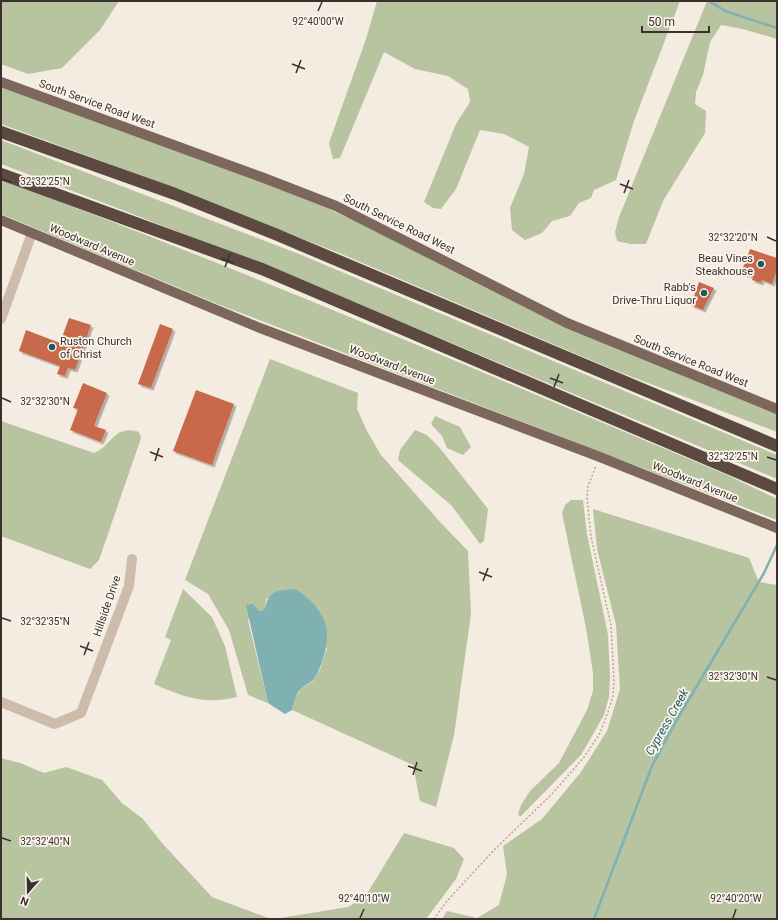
<svg xmlns="http://www.w3.org/2000/svg" width="778" height="920" font-family="Roboto,sans-serif">
	<style>
		.green { fill: #b8c4a0 }
		.water { fill: #7fb0b2 }
		.lines { fill: none; stroke-linecap: round; stroke-linejoin: round }
		.stream { stroke: #7fb0b2; stroke-width: 2.5 }
		.building { fill: #c8694b; filter: url(#shadow) }
		.path { stroke: #b9a596; stroke-width: 1.5; stroke-dasharray: 2 2; stroke-linecap: butt }
		.minor { stroke: #cdbbac; stroke-width: 10 }
		.major { stroke: #7d675c; stroke-width: 10 }
		.highway { stroke: #5c4a42; stroke-width: 12 }
		.ticks { fill: none; stroke: #3b302b; stroke-width: 1.5 }
		.poi-dot { fill: #1f5a5e; stroke: #fbf5ee; stroke-width: 1.5 }
		.labels { text-anchor: middle; dominant-baseline: central; stroke-width: 3.5; stroke-linejoin: round; paint-order: stroke }
		.street-label { font-size: 11px; fill: #3b302b; stroke: #fbf5ee }
		.poi-label { font-size: 11px; fill: #3b302b; stroke: #fbf5ee; text-anchor: end }
		.water-label { font-size: 12px; font-style: italic; fill: #1f5a5e; stroke: #fbf5ee }
		.ticks-label { font-size: 10px; text-anchor: middle; fill: #3b302b; stroke: #fbf5ee; stroke-width: 3.5; stroke-linejoin: round; paint-order: stroke }
	</style>
	<defs>
		<filter id="shadow"><feDropShadow dx="2.5" dy="2.5" stdDeviation="0" flood-color="#0004"/></filter>
	</defs>
	<rect width="100%" height="100%" fill="#f4ebe1"/>
	<path class="green" d="M1 1H119L100 30 62 68 28 74 1 64Z
		M377 1H680L634 121 616 180 594 190 591 198 579 203 570 216 552 221 542 233 525 240 512 230 510 208 524 174 529 147 504 134 480 130 456 189 441 209 433 208 424 202 456 124 470 102 468 89 448 76 415 69 384 52 340 158 333 159 329 143 366 39Z
		M707 1H777V39L743 29 721 25 710 42 703 75 696 92 695 104 706 111 705 133 663 201 646 244H630L617 241 615 232 619 217Z
		M1 87 227 168 324 207 380 232 578 331 777 414V432L614 370 339 253 153 180 1 124Z
		M1 140 299 254 777 455V479C519 372 263 261 1 164Z
		M1 180C246 270 485 374 725 474L777 499V520L215 303 1 214Z
		M270 359 358 393 357 409 367 431 381 455 441 523 468 551 471 614 454 735 436 807 420 801 413 765 292 710 294 699 302 688 313 681 320 669 327 648 267 598 264 610 259 611 248 620 268 703 248 695 229 630 208 594 185 580Z
		M435 416 460 427 471 447 463 455 447 448 442 436 431 424Z
		M1 421 94 453C113 445 114 424 139 432L141 438 99 560 90 569 1 536Z
		M415 430 427 435 439 447 488 509 484 541 480 544 452 506 398 460 400 450Z
		M571 500H583L587 534 608 635 610 676 609 697 604 715 581 755 520 817 518 814 521 805 530 791 559 763 587 710 593 691V673L586 628 562 513 565 505Z
		M593 509 749 558 759 582 777 585V919H442L447 911 477 918 499 905 507 874 503 846 542 819 581 772 607 731 620 689 616 625 597 549Z
		M183 589 212 617 225 646 237 697C204 705 184 697 154 684L171 640 165 637Z
		M1 758 20 763 44 773 66 767 102 780 122 803 143 819 162 843 212 897 271 919H1Z
		M404 833 454 848 464 859 456 879 426 919H274L348 907 365 897Z"/>
	<path class="water" d="M295 589C307 595 321 610 325 623 331 639 323 665 314 679 311 683 306 684 302 688 295 694 294 702 292 710L285 714 268 703 246 605 253 604 259 611 264 610C270 590 275 591 295 589Z"/>
	<g class="lines">
		<path class="stream" d="M709 1 725 11 777 28
			M594 919 652 766 675 723 764 573 777 545"/>
	</g>
	<path class="building" d="M750 249 777 258V270L772 284 762 280 761 283 752 280 753 277 741 273Z
		M699 282 714 288 703 310 691 305Z
		M69 318 91 325 75 370 68 368 65 376 57 374 60 366 19 351 26 330 60 343Z
		M160 324 173 329 151 388 138 384Z
		M83 383 107 393 94 426 106 430 101 442 70 430 78 409 73 408Z
		M196 390 234 404 212 465 173 451Z"/>
	<g class="lines">
		<path class="path" d="M434 919 447 901 495 849 552 794 584 757 599 735 608 712 613 696 614 680 611 625 591 537 587 498 588 486 596 466"/>
		<path class="minor" d="M1 319 32 233
			M1 702 55 724 81 713 129 586 132 559"/>
		<path class="major" d="M1 82 264 178 336 206 567 323 777 409
			M1 220 260 328 600 457 777 528"/>
		<path class="highway" d="M1 132 175 194 275 234 777 446
			M1 174 262 269 777 489"/>
	</g>
	<path class="ticks" d="M318 11 322 2M292 64 305 69M296 73 301 60M2 179 11 182M620 184 633 189M624 193 629 180M767 237 776 241M221 258 234 263M225 267 230 254M550 378 563 383M554 387 559 374M2 398 11 402M150 452 163 457M767 457 776 460M155 461 159 448M479 572 492 577M483 581 488 568M2 618 11 621M80 646 93 651M84 655 89 642M767 677 776 680M408 766 422 771M413 775 417 762M2 838 11 841M360 918 364 909M733 918 736 909"/>
	<g class="poi-dot">
		<circle cx="761" cy="264" r="4"/>
		<circle cx="704" cy="293" r="4"/>
		<circle cx="52" cy="347" r="4"/>
	</g>
	<g class="labels">
		<g class="street-label">
			<text transform="translate(97 104) rotate(20)">South Service Road West</text>
			<text transform="translate(399 224) rotate(26)">South Service Road West</text>
			<text transform="translate(92 245) rotate(23)">Woodward Avenue</text>
			<text transform="translate(691 361) rotate(22)">South Service Road West</text>
			<text transform="translate(392 365) rotate(21)">Woodward Avenue</text>
			<text transform="translate(695 482) rotate(22)">Woodward Avenue</text>
			<text transform="translate(107 606) rotate(-71)">Hillside Drive</text>
		</g>
		<g class="poi-label">
			<text x="753" y="258">Beau Vines<tspan x="753" dy="13">Steakhouse</tspan></text>
			<text x="696" y="287">Rabb's<tspan x="696" dy="13">Drive-Thru Liquor</tspan></text>
			<text x="60" y="341" text-anchor="start">Ruston Church<tspan x="60" dy="13">of Christ</tspan></text>
		</g>
		<g class="water-label">
			<text transform="translate(667 722) rotate(-60)">Cypress Creek</text>
		</g>
	</g>
	<g class="ticks-label">
		<text x="318" y="25">92°40'00"W</text>
		<text x="45" y="185">32°32'25"N</text>
		<text x="733" y="241">32°32'20"N</text>
		<text x="45" y="405">32°32'30"N</text>
		<text x="733" y="460">32°32'25"N</text>
		<text x="45" y="625">32°32'35"N</text>
		<text x="733" y="680">32°32'30"N</text>
		<text x="45" y="845">32°32'40"N</text>
		<text x="364" y="902">92°40'10"W</text>
		<text x="736" y="902">92°40'20"W</text>
	</g>
	<rect width="778" height="920" fill="none" stroke="#3b302b" stroke-width="4"/>
	<g transform="translate(28 892) rotate(200)" stroke="#fbf5ee" stroke-width="3" paint-order="stroke">
	<path d="M0-3L7 15L0 10L-7 15Z" fill="#3b302b"/>
	<text y="-6" font-size="11" font-weight="bold" text-anchor="middle" fill="#3b302b">N</text>
	</g>
	<path d="M642 26v6h67v-6" fill="none" stroke="#3b302b" stroke-width="2"/>
	<text x="648" y="26" font-size="12" fill="#3b302b" stroke="#fbf5ee" stroke-width="3" paint-order="stroke">50 m</text>
</svg>
